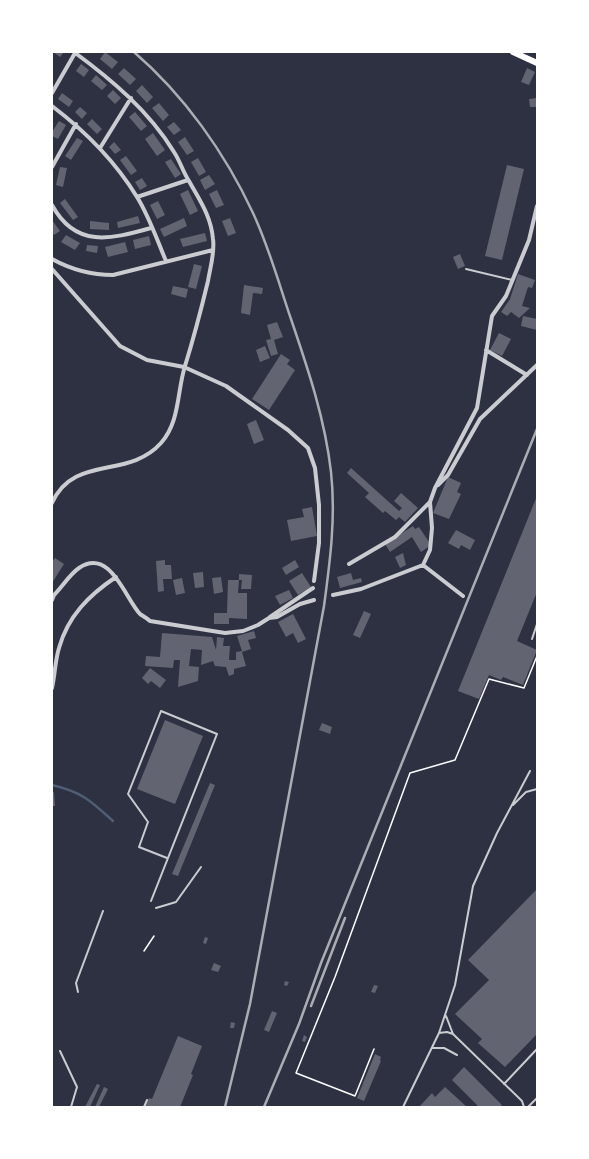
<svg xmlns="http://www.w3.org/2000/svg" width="589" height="1159" font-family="Ubuntu,sans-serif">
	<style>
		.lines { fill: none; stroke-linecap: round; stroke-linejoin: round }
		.stream { stroke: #4f5d75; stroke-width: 2.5 }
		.building { fill: #626471 }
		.path { stroke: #fff; stroke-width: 1.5 }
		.service { stroke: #caccd0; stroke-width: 2 }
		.minor { stroke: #caccd0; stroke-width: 4 }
		.primary { stroke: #fff; stroke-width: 6 }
		.rail { stroke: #abadb3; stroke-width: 2.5 }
	</style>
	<rect width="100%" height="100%" fill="#2d3142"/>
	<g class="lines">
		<path class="stream" d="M52 785C82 792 91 801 113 821"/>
	</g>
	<path class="building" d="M53 52H64L60 57Z
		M105 52 118 62 112 69 100 59Z
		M81 64 89 70 84 77 76 71Z
		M124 68 136 79 130 85 118 74Z
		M527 68 535 72 529 85 521 82Z
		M96 75 107 85 102 90 91 81Z
		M142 85 153 97 147 103 136 91Z
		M113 90 121 98 115 104 107 96Z
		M62 93 73 101 69 107 58 99Z
		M537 98V107H530L529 99Z
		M159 103 169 115 163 121 152 108Z
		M80 107 87 113 82 119 75 112Z
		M135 112 147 126 141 131 129 117Z
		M92 119 102 129 97 134 87 124Z
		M59 121 66 125 58 139 52 136V132Z
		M174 122 181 130 174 135 167 127Z
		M153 133 165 150 157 156 145 139Z
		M185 137 194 151 187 155 178 142Z
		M77 138 83 141 71 160 65 156Z
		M114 142 121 150 115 154 109 147Z
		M126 156 137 171 131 175 120 160Z
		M198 158 206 172 199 176 191 162Z
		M171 159 181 174 175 178 165 162Z
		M507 165 524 169 502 260 485 256Z
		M60 167 67 168 63 187 56 185Z
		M209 175 215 184 205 190 200 180Z
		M142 178 147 186 140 190 135 182Z
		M188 190 198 211 190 215 180 194Z
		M217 190 224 205 216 208 209 194Z
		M65 199 78 217 73 220 60 203Z
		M158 201 165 215 157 219 150 205Z
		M138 216 140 223 118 228 117 222Z
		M184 218 187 226 164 237 160 229Z
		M230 218 236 233 228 236 222 221Z
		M52 220 60 231 54 235 52 232Z
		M90 221 109 223V230L90 229Z
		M205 233 207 241 183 247 180 239Z
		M66 235 80 243 75 250 61 242Z
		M149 236 151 245 135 249 133 240Z
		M125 242 128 252 108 257 105 247Z
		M87 245 98 246 97 253 86 251Z
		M460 254 465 266 458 269 453 257Z
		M194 264 202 266 196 289 188 287Z
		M518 274 535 280 532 288 528 287 522 306 530 308 519 318 511 312 507 316 501 312 510 299Z
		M244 285 263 288 262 294 253 293 250 315 241 313Z
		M173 286 188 289 186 298 171 294Z
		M523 316 537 319V330L521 326Z
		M277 322 283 337 274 340 278 354 271 356 266 340 271 339 267 325Z
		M499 333 511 339 502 356 490 350Z
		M265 346 270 358 260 362 256 350Z
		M281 354 290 360 287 364 295 370 269 410 252 399Z
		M256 420 264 440 254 444 247 424Z
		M351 468 399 511 402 508 394 501 401 493 418 508 405 522 399 517 396 520 385 511 383 513 365 497 369 493 347 473Z
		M448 477 461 483 457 492 461 494 449 519 433 513Z
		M537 496V592L517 641 537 650 523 685 503 677 501 680 489 675 479 699 458 691Z
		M312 507 317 536 291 541 287 520 304 517 302 509Z
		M413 526 415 529 419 527 431 545 421 552 412 537 390 552 385 544Z
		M456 530 475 540 470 550 461 545 459 549 448 543Z
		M403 553 406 565 400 568 395 557Z
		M55 558 64 564 52 583V562Z
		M165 560V565H171L172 579H163L164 591 158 592 156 561Z
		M295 560 299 567 286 575 282 568Z
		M203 572 204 587 195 588 193 573Z
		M302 573 311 587 298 595 289 581Z
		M351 573 353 580 361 578 362 582 340 588 337 577Z
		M239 574 252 575 251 589H241L242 580H239Z
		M221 577 223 592 214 594 212 578Z
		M182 578 185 593 176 595 173 580Z
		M228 580H239L238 593H247V619L229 618V624H214V613H227Z
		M289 590 293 598 280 605 275 596Z
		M364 611 371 614 360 638 353 635Z
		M293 614 306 639 298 643 293 633 286 637 278 622Z
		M254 631 256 638 248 640 251 649 242 652 246 666 234 669V674L229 676 226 667 215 666 213 661 201 665 202 650 191 649 189 666 199 667 198 681 178 687 180 660H174L173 668 145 666 146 656 160 657 162 633 212 637 216 650 217 637 224 638 223 646H230L229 660H236V652L242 651 237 636Z
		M150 668 166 680 160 688 151 681 148 684 142 678Z
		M165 720 203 736 175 804 137 789Z
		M322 723 332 727 330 734 319 730Z
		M210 783 215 785 178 876 172 874Z
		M54 792 55 806H52V793Z
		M537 889V1034L505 1067 478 1043 482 1039 455 1014 489 980 468 960Z
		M205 937 208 938 206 944 203 943Z
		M214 963 221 966 218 972 211 970Z
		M285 981 289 982 287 986 284 985Z
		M374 985 378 986 375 993 371 992Z
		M272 1011 277 1013 269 1032 264 1030Z
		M231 1022 235 1023 234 1028H230Z
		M304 1035 307 1037 305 1042 302 1041Z
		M178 1036 202 1046 191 1074 193 1075 180 1107H145L149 1098 152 1099Z
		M375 1054 381 1057 380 1060 381 1061 364 1101 357 1098Z
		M464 1067 502 1105 500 1107H479L452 1080Z
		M97 1084 100 1085 90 1107H85Z
		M104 1087 108 1089 99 1107H95Z
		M445 1087 467 1107H419L432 1093 435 1097Z"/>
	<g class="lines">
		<path class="path" d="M144 951 154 936
			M374 1049 355 1096 296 1073 335 977 410 773 455 760 489 679 524 688 537 656"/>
		<path class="service" d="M466 269 512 280
			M532 639 537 624
			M513 805 526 792 537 789
			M151 901 217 734 161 711 128 794 148 822 139 847 167 858
			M156 908 176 902 201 867
			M78 992 76 983 103 911
			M446 1016 453 1034
			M439 1033 447 1032 453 1034 522 1101 524 1107
			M432 1048H444L457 1055
			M60 1051 77 1087 71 1107
			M504 1084 537 1049
			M144 1107 147 1100
			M403 1107 439 1033 455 985 473 886 497 833 530 771
			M528 1107 537 1098"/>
		<path class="minor" d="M52 93 75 53
			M52 106C85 131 115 161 137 197 149 216 157 240 166 261
			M100 148 131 98
			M52 167 76 124
			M137 197 188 180
			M52 205C76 249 111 239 151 228
			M52 259C72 270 90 275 113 275L213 250
			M52 269 120 346 147 360 184 367 226 386 288 430 308 448 315 468 319 505V543L314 581
			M486 350 527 375
			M438 485 448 475 480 419 537 365
			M52 503C74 454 128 480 161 443 180 422 177 391 185 366 194 337 201 310 208 281 210 268 215 253 213 239 211 216 200 201 189 181 183 172 180 161 174 152 149 111 112 80 74 52
			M349 564 395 537 430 502
			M423 565 430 550 432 528 430 502 435 488 477 408 492 316 506 296 529 240 537 206
			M423 565 463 596
			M333 595 361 589 423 565
			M52 600 54 595C62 587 70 574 79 568 110 547 125 598 140 614 143 616 147 618 150 621L225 633 243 631 258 625 269 618 277 617 300 604 314 600
			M270 617 313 588
			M52 688C55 675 55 661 59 648 68 616 89 595 116 577"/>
		<path class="primary" d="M513 52 537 63"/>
		<path class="rail" d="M134 52C184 95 225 153 253 213 269 247 279 284 291 319 308 369 325 419 331 472 336 517 330 562 324 606L250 1004 225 1107
			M311 1006 345 918
			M264 1107 299 1024 321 963 537 429"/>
	</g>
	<rect width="589" height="1159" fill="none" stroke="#ffffff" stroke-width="106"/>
</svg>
